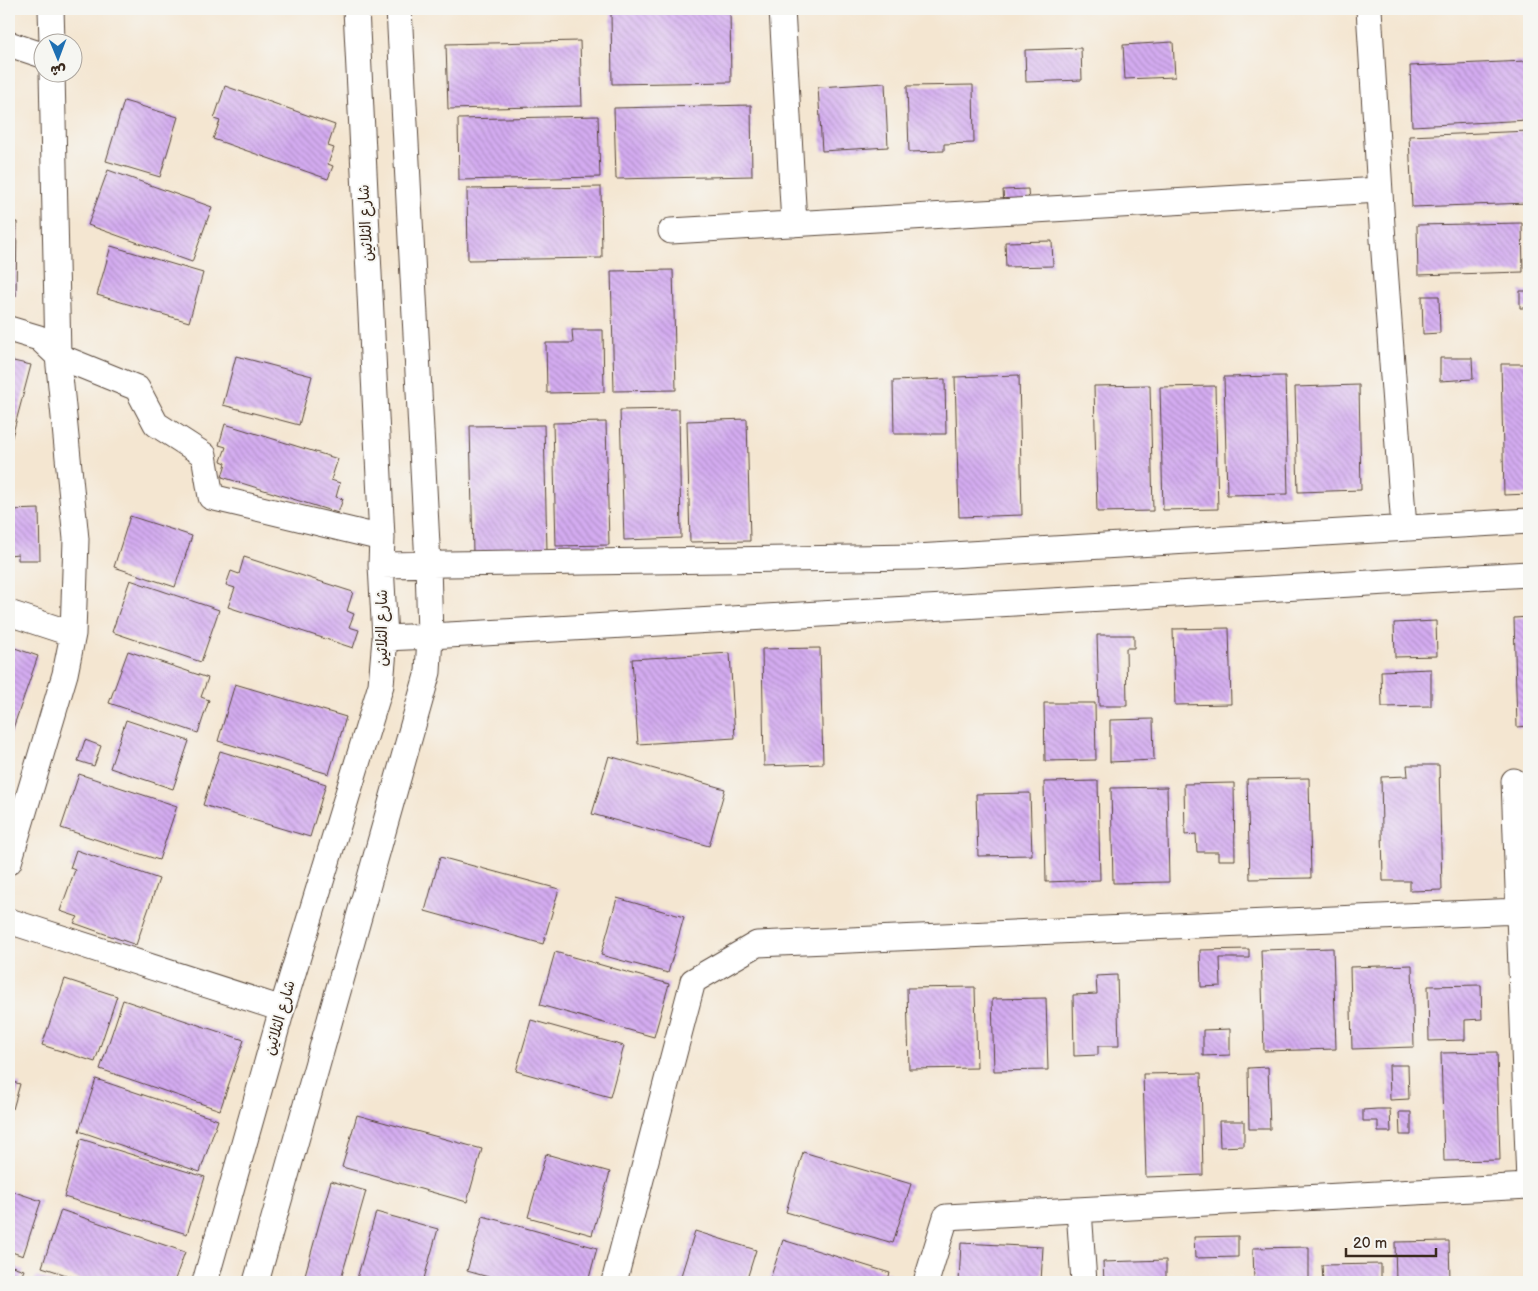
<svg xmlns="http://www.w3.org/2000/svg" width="1538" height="1291" font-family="'Balsamiq Sans','Playpen Sans Arabic',sans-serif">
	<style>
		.building { fill: url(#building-back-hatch) }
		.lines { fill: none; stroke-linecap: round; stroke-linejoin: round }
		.street-casing { stroke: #574639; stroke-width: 27 }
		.street { stroke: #fff; stroke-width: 25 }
		.labels { text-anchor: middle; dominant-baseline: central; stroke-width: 4; stroke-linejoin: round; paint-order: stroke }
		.street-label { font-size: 15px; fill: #3b2a1e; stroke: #f6f6f2 }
	</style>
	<defs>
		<pattern id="building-back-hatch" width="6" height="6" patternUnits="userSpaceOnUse" patternTransform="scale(1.25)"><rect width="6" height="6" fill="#d4acf1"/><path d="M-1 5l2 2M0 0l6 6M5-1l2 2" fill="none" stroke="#ad8cc3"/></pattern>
	</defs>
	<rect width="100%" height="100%" fill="#f6f6f2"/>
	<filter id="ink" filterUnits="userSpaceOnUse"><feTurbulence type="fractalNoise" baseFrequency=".02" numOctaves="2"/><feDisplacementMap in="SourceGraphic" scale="10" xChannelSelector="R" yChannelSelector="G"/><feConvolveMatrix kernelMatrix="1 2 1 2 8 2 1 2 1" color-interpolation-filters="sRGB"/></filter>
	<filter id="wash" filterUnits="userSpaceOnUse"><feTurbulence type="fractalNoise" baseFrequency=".0096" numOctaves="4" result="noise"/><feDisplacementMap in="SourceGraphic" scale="20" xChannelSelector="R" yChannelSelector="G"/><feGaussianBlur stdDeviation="1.12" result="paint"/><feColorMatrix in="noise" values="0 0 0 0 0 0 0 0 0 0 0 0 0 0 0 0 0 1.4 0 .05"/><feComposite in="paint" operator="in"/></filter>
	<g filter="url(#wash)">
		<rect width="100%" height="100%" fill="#f4e6d1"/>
		<g id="blocks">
			<path class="building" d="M730 9 731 82 612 84 611 12Z
				M580 41 582 106 448 109 446 44Z
				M1173 42 1175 77 1125 79 1123 45Z
				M1081 48 1082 80 1026 82 1025 50Z
				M1526 61 1529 120 1412 126 1410 66Z
				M885 83 888 147 822 151 818 87Z
				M973 85 974 143 944 144V151L909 152 907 86Z
				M225 86 335 125 328 146 334 148 328 164 333 166 328 179 213 139 220 121 214 119Z
				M124 101 178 117 160 177 106 161Z
				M751 105 752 176 616 179 614 108Z
				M598 116 600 177 459 180 458 119Z
				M1529 131V203L1412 207 1409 136Z
				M108 170 212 207 192 262 88 225Z
				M601 187 602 258 468 260 467 189Z
				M1028 189 1029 204 1004 205 1003 190Z
				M9 222H17L16 296H9Z
				M1522 223 1523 272 1418 275 1417 225Z
				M1052 241 1053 266 1006 267 1005 242Z
				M111 246 203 273 189 322 97 295Z
				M673 270 676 390 614 391 611 271Z
				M1520 291H1529V308H1520Z
				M1422 296H1439L1440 333 1423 334Z
				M572 330H603L604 392 547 393 546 343H573Z
				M236 356 312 376 299 425 223 405Z
				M1440 358H1472L1473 379 1440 381Z
				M9 360 31 365 9 448Z
				M1501 364H1529V494L1504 495Z
				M1019 375 1022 515 959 517 955 377Z
				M1285 376 1288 494 1227 495 1224 377Z
				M945 379 946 434H894L893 381Z
				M1150 385 1153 511 1097 512 1094 386Z
				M1359 385 1361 490 1298 492 1295 387Z
				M1215 386 1218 509 1163 510 1160 387Z
				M679 409 681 538 624 540 620 410Z
				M747 419 750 541 690 542 687 421Z
				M606 422 609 545 556 546 553 423Z
				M225 424 338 459 331 480 340 483 336 497 343 499 338 513 222 477 226 463 221 461 226 447 219 445Z
				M544 425 547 551 473 553 470 426Z
				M39 509 40 560H18V554L9 555V510Z
				M130 516 192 536 175 587 114 567Z
				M244 557 353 592 347 611 354 614 349 627 359 630 353 648 228 607 235 588 226 585 231 571 239 574Z
				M130 580 219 610 201 662 112 632Z
				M1529 617V726L1517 727 1514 618Z
				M1436 621 1437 656 1395 657 1394 623Z
				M1229 628 1231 704 1175 705 1173 629Z
				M1097 635H1134V648H1126L1127 706H1099Z
				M9 646 38 656 9 740Z
				M820 648 823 764 764 766 762 649Z
				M128 651 208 678 201 697 209 700 198 733 109 703Z
				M730 653 735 738 638 744 632 659Z
				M1431 669V706L1382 707 1381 671Z
				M235 684 346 717 329 774 218 741Z
				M1044 703H1095L1096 760 1045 761Z
				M1153 719 1154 760 1110 762V720Z
				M126 720 189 741 173 789 110 768Z
				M85 740 101 746 94 766 78 761Z
				M220 751 326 784 310 837 203 805Z
				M609 756 725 789 709 846 592 814Z
				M1407 765H1439L1442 890 1410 891V881H1383L1381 777 1408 776Z
				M79 774 177 806 159 860 61 828Z
				M1309 778 1311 878 1250 879 1247 779Z
				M1098 781 1100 880 1046 882 1044 782Z
				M1234 783 1235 860H1218V852H1197L1196 834 1185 835 1184 784Z
				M1167 787 1169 882 1113 883 1111 788Z
				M1030 793 1032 855 978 856 976 794Z
				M76 850 159 879 136 945 74 923 78 917 60 911 75 870 70 868Z
				M440 857 559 889 543 944 425 911Z
				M617 898 684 917 668 973 601 955Z
				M1333 948 1336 1049 1264 1051 1261 950Z
				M1249 949V958H1220L1221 986 1201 987 1200 950Z
				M555 952 669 984 654 1037 540 1005Z
				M1412 965 1414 1047 1352 1049 1350 967Z
				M1117 975 1119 1046H1098V1055L1074 1056 1073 995 1097 994 1096 976Z
				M65 979 117 996 95 1062 42 1045Z
				M1481 985 1482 1019 1465 1020V1040L1429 1041 1428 986Z
				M975 987 977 1068 909 1069 907 988Z
				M1046 998 1048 1070 994 1071 992 999Z
				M123 1000 244 1040 220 1110 100 1069Z
				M531 1020 624 1046 610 1097 516 1071Z
				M1230 1029V1055L1203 1056V1030Z
				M1497 1052 1500 1160 1444 1161 1441 1053Z
				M1389 1065H1408L1409 1099 1390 1100Z
				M1268 1067 1270 1129H1249L1248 1068Z
				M1201 1073 1203 1175 1146 1177 1143 1074Z
				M96 1079 218 1120 200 1172 79 1131Z
				M9 1081 20 1084 13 1109 9 1108Z
				M1377 1109H1390L1391 1132H1378V1121H1363V1110Z
				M1399 1112H1411V1135H1400Z
				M357 1115 482 1149 467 1202 342 1167Z
				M1219 1121H1244V1146L1220 1147Z
				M81 1139 205 1177 187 1234 64 1197Z
				M803 1152 911 1184 893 1243 786 1212Z
				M546 1154 610 1172 592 1235 528 1217Z
				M331 1181 366 1191 340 1282H303Z
				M9 1190 41 1201 23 1256 9 1251Z
				M61 1210 185 1252 174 1282H88L42 1267Z
				M376 1212 438 1229 423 1282H356Z
				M483 1216 597 1248 588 1282H506L467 1271Z
				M695 1231 756 1250 746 1282H679Z
				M1238 1236V1257L1195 1258 1194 1237Z
				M783 1240 890 1273 887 1282H769Z
				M1449 1241 1450 1282H1396L1395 1242Z
				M961 1243 1043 1247 1041 1282H959Z
				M1309 1247V1282H1254L1253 1248Z
				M1166 1260V1282H1104L1103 1262Z
				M1381 1264V1282H1323L1322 1265Z
				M9 1265 24 1270 19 1282H9Z
				M36 1276 53 1282H34Z"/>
		</g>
	</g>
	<g filter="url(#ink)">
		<use href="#blocks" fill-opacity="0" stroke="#574639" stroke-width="1"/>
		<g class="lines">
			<g class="street-casing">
				<path id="street" d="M51 9 52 42
					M782 9 794 224
					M1369 9 1382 226 1404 528
					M9 44 42 55
					M52 72 58 356 137 388 156 424 204 455 211 497 382 538
					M671 231 1379 190
					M9 329 39 338 58 356 76 539 73 634 65 674 9 862
					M381 565 916 557 1529 521
					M9 613 73 634
					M385 638 430 636 1529 574
					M1514 781 1529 1182
					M9 921 282 1009
					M1079 1210 1084 1282
					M205 1282 282 1009 381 685 385 638 381 565 382 538 356 9
					M256 1282 428 672 430 636 428 564 399 9
					M614 1282 693 981 757 944 1519 911
					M926 1282 946 1217 1529 1186"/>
			</g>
			<use href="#street" class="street"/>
		</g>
	</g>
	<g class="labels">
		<g class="street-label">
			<text transform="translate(366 223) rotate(-93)">شارع الثلاثين</text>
			<text transform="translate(382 628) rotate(-90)">شارع الثلاثين</text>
			<text transform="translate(280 1018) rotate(-74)">شارع الثلاثين</text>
		</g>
	</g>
	<rect width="1538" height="1291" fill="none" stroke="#f6f6f2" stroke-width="30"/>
	<g transform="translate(58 58) rotate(179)"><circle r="24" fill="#f6f6f2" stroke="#aba49d"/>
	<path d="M0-4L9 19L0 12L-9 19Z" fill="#1f6fb2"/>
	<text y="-8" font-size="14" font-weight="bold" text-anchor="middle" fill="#3b2a1e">ش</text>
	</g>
	<path d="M1346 1248v8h90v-8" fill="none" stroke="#3b2a1e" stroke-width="2.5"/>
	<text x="1353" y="1248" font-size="15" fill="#3b2a1e" stroke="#f6f6f2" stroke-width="4" paint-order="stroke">20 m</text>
</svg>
